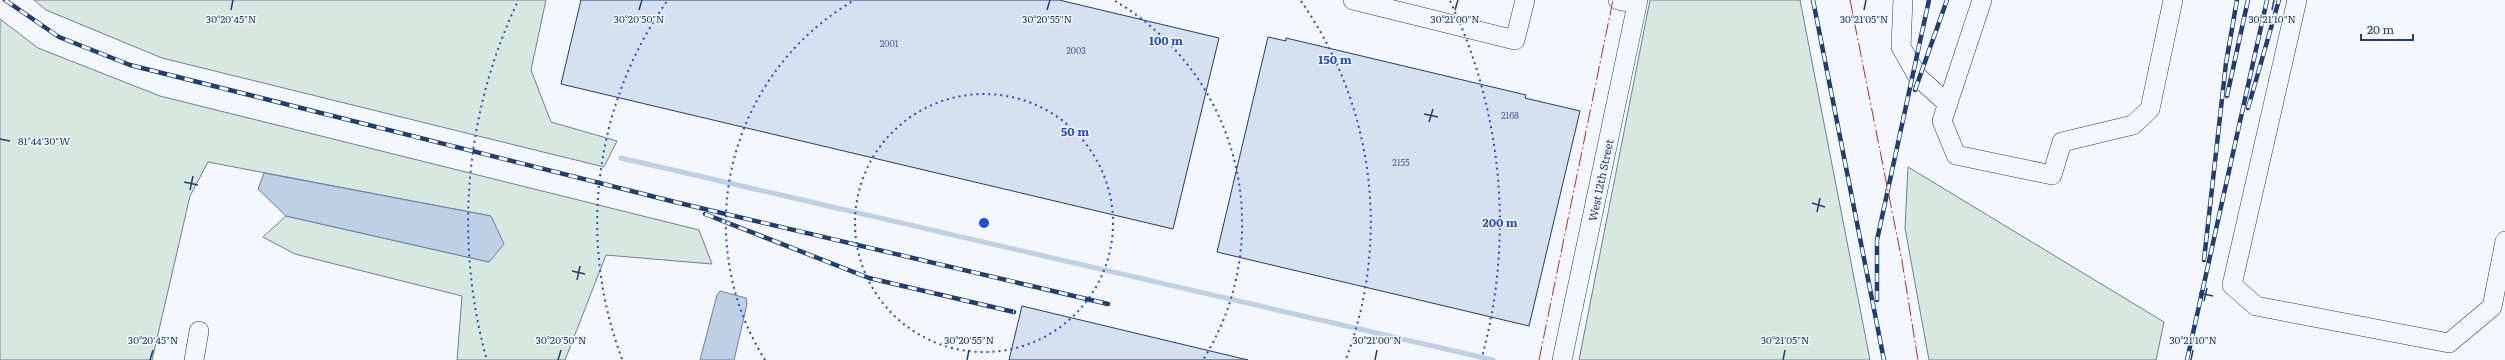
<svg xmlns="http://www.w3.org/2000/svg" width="2505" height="360" font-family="Literata,serif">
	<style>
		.green { fill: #d7e8df; stroke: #687fa3 }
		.water { fill: #bed0e5; stroke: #687fa3 }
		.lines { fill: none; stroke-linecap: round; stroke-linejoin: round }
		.stream { stroke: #bed0e5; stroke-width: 5 }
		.building { fill: #d5e0f0; stroke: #1d3f73 }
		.minor-casing { stroke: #1d3f73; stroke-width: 20 }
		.minor { stroke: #f4f7fb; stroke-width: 19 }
		.rail-casing { stroke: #1d3f73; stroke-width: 4.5 }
		.rail { stroke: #f4f7fb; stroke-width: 3; stroke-dasharray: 9; stroke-linecap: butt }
		.power { stroke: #c62828; stroke-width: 1; stroke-dasharray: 14 3 2 3; stroke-linecap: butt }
		.ticks { fill: none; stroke: #1d3f73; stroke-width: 1.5 }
		.ring { fill: none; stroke: #1d4ed8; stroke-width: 2; stroke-dasharray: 2 4 }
		.labels { text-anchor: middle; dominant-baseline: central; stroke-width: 3; stroke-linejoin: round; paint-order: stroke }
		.number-label { font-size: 9px; fill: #4b6792 }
		.street-label { font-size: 11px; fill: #1d3f73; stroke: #f4f7fb }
		.ticks-label { font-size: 10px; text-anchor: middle; fill: #1d3f73; stroke: #f4f7fb; stroke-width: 3; stroke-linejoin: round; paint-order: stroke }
		.centre { fill: #1d4ed8; stroke: #f4f7fb; stroke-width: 2 }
		.ring-label { font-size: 12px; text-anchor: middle; font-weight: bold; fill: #1d4ed8; stroke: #f4f7fb; stroke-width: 3; stroke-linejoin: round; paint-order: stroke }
	</style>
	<rect width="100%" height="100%" fill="#f4f7fb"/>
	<path class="green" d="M34 0H546L531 70 551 122 617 141 604 167 162 58 46 10Z
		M1650 0H1800L1870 360H1579Z
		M0 19 38 48 160 96 699 230 712 264 606 255 565 360H457L462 296 295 254 263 237 286 216 489 262 491 216 208 162 190 196 152 360H0Z
		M1908 167 2164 322 2156 360H1929L1905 228Z"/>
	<path class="water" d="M264 173 491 216 504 244 489 262 286 216 258 189Z
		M720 291 746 298 747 304 734 360H700L717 295Z"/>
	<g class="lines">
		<path class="stream" d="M621 158 1493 360"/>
	</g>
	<path class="building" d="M581 0H1059L1219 38 1173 229 561 84Z
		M1268 37 1286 41V38L1526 95 1525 98 1580 111 1529 326 1217 252Z
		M1022 306 1248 360H1009Z"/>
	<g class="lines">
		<g class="minor-casing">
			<path id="minor" d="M1353 0 1515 40 1525 0
				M1618 0 1637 4
				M1903 0 1901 47 1918 77 1948 104
				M1982 0 1942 121 1956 155 2052 175 2062 142 2133 125 2150 109 2173 0
				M2297 0 2232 285 2256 306 2449 343 2492 307 2505 241
				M194 360 199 331
				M1562 360 1638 0"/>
		</g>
		<use href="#minor" class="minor"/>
		<g class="rail-casing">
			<path id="rail" d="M5 0 59 37 130 65 675 202 1108 304
				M1813 0 1884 360
				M1915 90 1947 0
				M2227 96 2248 0
				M2248 108 2279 0
				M705 214 869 278 1014 312
				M2204 260 2226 63 2237 0
				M1877 300V240L1929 0
				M2187 360 2267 0"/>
		</g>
		<use href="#rail" class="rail"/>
		<path class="power" d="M1850 0 1902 261 1918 360
			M1539 360 1613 0"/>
	</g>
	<path class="ticks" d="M231 10 233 0M639 10 642 0M1047 10 1050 0M1455 10 1458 0M1864 10 1866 0M2272 10 2274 0M1424 114 1438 117M1429 122 1433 109M0 139 10 141M184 182 198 185M190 190 193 176M1812 203 1825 207M1817 212 1820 198M572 271 585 274M577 280 580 266M2199 293 2213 296M2204 301 2207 288M150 360 153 350M558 360 561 350M967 360 969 350M1375 360 1377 350M1783 360 1785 350M2191 360 2193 350"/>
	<g class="ring">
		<circle cx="984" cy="223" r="129"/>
		<path d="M765 360A258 258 0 0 1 853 1M1115 1A258 258 0 0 1 1203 360"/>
		<path d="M622 359A387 387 0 0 1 667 1M1301 1A387 387 0 0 1 1346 359"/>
		<path d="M486 357A516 516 0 0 1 518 1M1450 1A516 516 0 0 1 1482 357"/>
	</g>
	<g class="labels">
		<g class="number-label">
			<text x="889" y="43">2001</text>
			<text x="1076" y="50">2003</text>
			<text x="1510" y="115">2168</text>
			<text x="1401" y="162">2155</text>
		</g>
		<g class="street-label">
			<text transform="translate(1600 180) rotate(-78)">West 12th Street</text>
		</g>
	</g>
	<g class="ticks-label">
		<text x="231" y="23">30°20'45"N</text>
		<text x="639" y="23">30°20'50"N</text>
		<text x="1047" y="23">30°20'55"N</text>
		<text x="1455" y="23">30°21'00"N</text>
		<text x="1864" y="23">30°21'05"N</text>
		<text x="2272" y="23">30°21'10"N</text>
		<text x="44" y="145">81°44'30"W</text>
		<text x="153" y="344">30°20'45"N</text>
		<text x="561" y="344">30°20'50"N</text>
		<text x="969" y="344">30°20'55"N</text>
		<text x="1377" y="344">30°21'00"N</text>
		<text x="1785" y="344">30°21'05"N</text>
		<text x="2193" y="344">30°21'10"N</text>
	</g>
	<circle cx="984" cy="223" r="6" class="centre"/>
	<g class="ring-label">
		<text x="1166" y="45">100 m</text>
		<text x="1335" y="64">150 m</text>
		<text x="1075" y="136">50 m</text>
		<text x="1500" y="227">200 m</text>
	</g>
	<path d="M2361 34v6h52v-6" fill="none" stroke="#1d3f73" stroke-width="2"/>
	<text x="2367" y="34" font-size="12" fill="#1d3f73" stroke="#f4f7fb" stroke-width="3" paint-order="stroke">20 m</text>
</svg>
